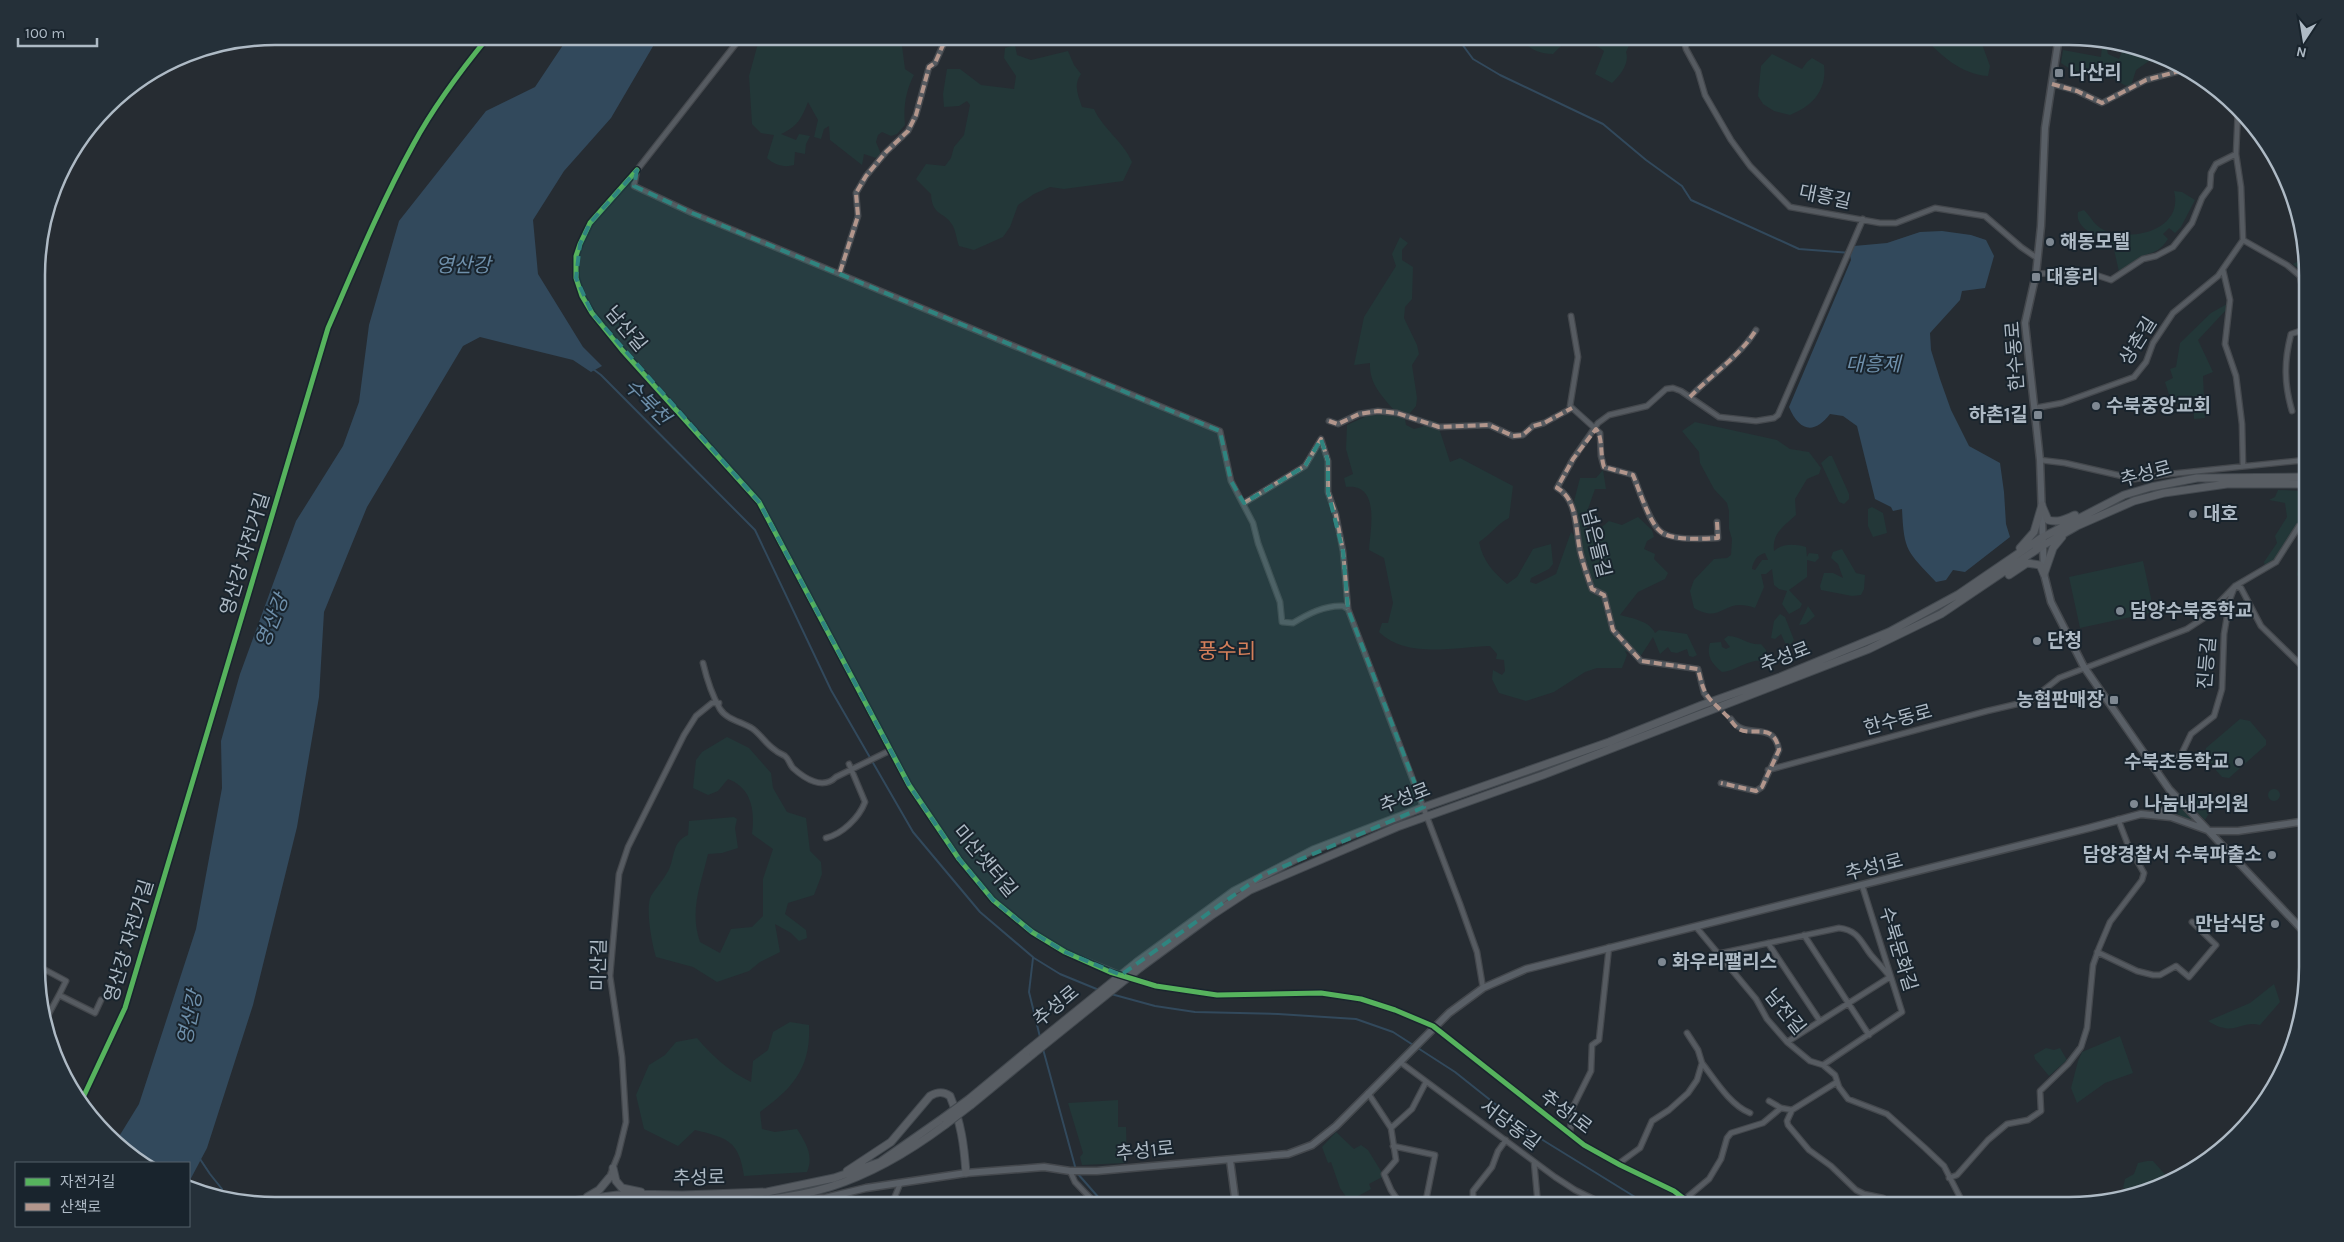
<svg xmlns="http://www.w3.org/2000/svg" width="2344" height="1242" font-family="Karla,'Noto Sans KR',sans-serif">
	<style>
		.green { fill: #233738; fill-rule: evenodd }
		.water { fill: #32495c }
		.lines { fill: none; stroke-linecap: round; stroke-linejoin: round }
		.stream { stroke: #32495c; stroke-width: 2 }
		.street-tunnel { stroke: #3a4148; stroke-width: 4.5; stroke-dasharray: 4.5 2; stroke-linecap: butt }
		.street-casing { stroke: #44484d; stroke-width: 7 }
		.secondary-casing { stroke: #44484d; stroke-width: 9 }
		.primary-casing { stroke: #43494f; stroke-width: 9 }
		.street { stroke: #565b61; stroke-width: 4.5 }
		.secondary { stroke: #595f66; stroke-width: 6 }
		.primary { stroke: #585d63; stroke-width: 7 }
		.primary-bridge-casing { stroke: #43494f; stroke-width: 9; stroke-linecap: butt }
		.primary-bridge { stroke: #585d63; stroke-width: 7 }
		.quiet { stroke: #b2968c; stroke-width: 4; stroke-dasharray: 8 4; stroke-linecap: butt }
		.cycleway-casing { stroke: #19242d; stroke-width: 8 }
		.cycleway { stroke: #56b35d; stroke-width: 5 }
		.marked { fill: #2f847f; fill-opacity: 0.2; stroke: #2f847f; stroke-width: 4; stroke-dasharray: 10 6; stroke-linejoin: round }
		.poi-dot { fill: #7e8892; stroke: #19242d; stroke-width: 2 }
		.labels { text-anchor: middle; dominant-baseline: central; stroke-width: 4; stroke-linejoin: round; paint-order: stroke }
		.poi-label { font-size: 19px; font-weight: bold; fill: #aebac5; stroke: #19242d; text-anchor: start }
		.street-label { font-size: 19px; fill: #aebac5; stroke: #19242d }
		.water-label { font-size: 20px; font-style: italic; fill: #6e8faa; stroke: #19242d }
		.quarter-label { font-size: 21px; fill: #d47f5a; stroke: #19242d }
		.rim { fill: none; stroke: #aebac5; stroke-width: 2.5 }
	</style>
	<rect width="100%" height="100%" fill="#262c32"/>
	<path class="green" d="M760 36 781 38 885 36 898 42 902 46 905 69 914 75C906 90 903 107 905 125L897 134 891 136 882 132 878 135 876 142 881 154 876 158 864 154 862 165 830 140 829 126 824 129 821 139 814 137 818 120 808 102C802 118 797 127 781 134L796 140 799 134 810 136 806 144 805 154 795 152 794 165C785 168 774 165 767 158L774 135 761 133 752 124 749 76Z
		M1518 36H1624L1631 41 1626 52C1630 63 1620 76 1612 83L1595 74 1604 51C1581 35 1573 33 1553 54 1537 54 1528 48 1518 36Z
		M1922 36H1979L1990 66 1988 76C1960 74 1941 55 1922 36Z
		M1015 45 1017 55 1031 60 1068 51 1074 65 1081 74C1073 85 1078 95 1082 107L1094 109C1103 129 1123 141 1132 162L1123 181 1064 189 1050 187 1034 194 1018 205 1010 227 1003 237 974 250 959 246C957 241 956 232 953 226 945 211 932 217 931 194L916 179 926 164 945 166 951 158 954 147 964 135 970 105 967 101 959 106 944 107 943 94 947 69H960L981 85 1014 89 1016 76 1004 58 1005 48Z
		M2106 45 2108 54 2119 59 2123 49 2149 55V61L2136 70 2131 86 2128 87 2110 77 2103 68C2090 77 2073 72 2061 63L2063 50 2101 57 2102 46Z
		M1772 54 1802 69 1807 62 1812 58 1824 65C1827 90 1813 106 1790 115L1774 111 1763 104 1758 96 1761 66Z
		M2174 191 2182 192 2195 200 2181 227 2175 233 2169 228 2163 234 2168 239C2157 255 2154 250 2139 258 2132 262 2126 267 2119 272L2113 245C2102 237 2074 230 2078 212L2084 210C2092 218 2094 226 2106 231 2134 242 2184 229 2174 191Z
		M1400 237 1408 243 1402 250V260L1413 267 1412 299 1405 307 1404 318 1417 345 1419 354 1412 365 1417 398 1416 406 1405 419 1406 425 1414 429 1422 427 1430 420 1437 422 1450 462 1460 458 1513 486 1509 518C1497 524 1490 535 1479 542 1483 561 1493 572 1507 584L1517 577 1533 549 1551 544 1553 564 1549 569 1531 578 1530 582 1536 584 1556 574 1571 532 1577 539 1579 528 1578 513H1575L1573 505 1580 478H1596L1603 470 1606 489H1595L1587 512V528L1597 531 1609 521 1622 525 1638 517 1652 530 1654 537 1647 541 1644 549 1655 554 1654 559 1668 573 1665 579 1638 592 1620 615C1631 618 1650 621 1655 633L1659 630 1687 634 1697 655 1693 657 1689 656 1687 649 1677 653 1671 652 1668 647 1660 654 1653 637 1640 657 1625 651 1627 655 1622 668H1597L1585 672 1554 692 1526 701 1499 693 1492 679 1493 670 1502 675 1505 671 1504 660 1496 659 1497 654 1490 646C1455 647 1407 659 1379 632L1382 623H1388L1393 603 1384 558 1369 550C1370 530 1381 483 1346 487L1344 478 1353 474 1346 449 1347 425 1371 414 1391 415 1393 409C1381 395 1369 383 1370 363L1354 365 1364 317 1396 266 1392 254Z
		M2306 257V271H2301L2293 264Z
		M2227 304 2226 310 2198 340 2213 372 2203 376 2205 418 2194 419 2193 401 2172 404 2165 382 2173 378 2170 369 2176 367 2180 343 2211 313Z
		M1695 422 1777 440 1790 449 1809 452 1821 468 1819 474 1807 479 1795 499 1796 515C1784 526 1772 533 1774 551 1782 543 1795 544 1806 547L1807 557 1809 553 1818 554 1819 558 1815 562 1807 560V577L1789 590 1802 604 1800 608 1789 614 1782 604 1787 591 1779 589 1774 585 1772 569 1766 574H1761L1764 587 1755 608C1723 596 1723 625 1694 608L1690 591 1694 580 1714 559 1727 558 1731 555 1732 539 1729 529V511L1727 503 1714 489 1700 463 1699 452 1682 431ZM1765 553 1768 560H1762L1755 570 1752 569C1753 561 1757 555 1765 553Z
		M1829 456H1832L1849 494V499L1844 504 1839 502 1821 463Z
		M2278 490 2306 491V496L2300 502 2301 516 2303 520C2286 534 2287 554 2265 567L2264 562 2277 543 2275 536 2287 517 2285 503 2269 500 2275 497Z
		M1872 507 1883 513 1887 533 1873 537 1868 526V509Z
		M1842 549 1856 573 1865 575 1864 589 1861 595 1852 596 1821 590 1820 586 1824 573H1833L1843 578 1838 564 1831 558 1833 552Z
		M2143 561 2154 612 2080 628 2069 577Z
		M2307 562V589L2297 575 2298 569Z
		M1808 606 1815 616 1806 624 1799 625Z
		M1780 614 1785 617 1794 640 1791 644 1785 643 1781 634 1775 639 1771 638 1774 621Z
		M1728 636C1740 636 1750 646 1761 644L1766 650 1767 657C1761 662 1757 660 1751 662 1740 665 1733 671 1722 672 1712 664 1706 656 1710 643L1721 642 1722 647 1726 649 1730 647 1724 639Z
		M2240 719 2250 721 2266 740V745L2229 778 2222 777 2204 757 2206 748Z
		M727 737 749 748 771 773 773 788 787 812 806 818 810 851 821 862 822 874 814 895 788 903 785 914 806 930 807 938 799 941 791 933 775 924 780 952 760 962 749 971 717 982 693 967 656 957C652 944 645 908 651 896 657 886 666 877 670 867 675 853 673 842 688 835L689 821 734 817 737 819 735 828 738 848 722 853 708 854C701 885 689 910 700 942L720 953 731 929 752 927 763 916V879L773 849 752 834C755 811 752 788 728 779L718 791 708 795 693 788 696 760 702 752Z
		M2268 795a6 6 0 1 1 12 0a6 6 0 1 1-12 0Z
		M2200 793 2208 797 2212 802 2211 810 2205 820 2186 801 2189 794Z
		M2179 803 2199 825 2168 813 2175 809Z
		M2274 984 2280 1002 2260 1025C2239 1020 2235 1038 2208 1021L2250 1003Z
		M790 1022 809 1025C811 1068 793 1088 760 1112L762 1129 775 1132 797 1129C806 1143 814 1156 807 1172L744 1176C739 1141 728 1138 695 1130L678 1146 644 1129 636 1095 649 1065 665 1055 676 1042 697 1038C713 1057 729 1071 751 1082L753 1061 768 1050 773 1032Z
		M2120 1036 2133 1073 2105 1083 2077 1103 2071 1088 2078 1061 2082 1052Z
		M2046 1048 2054 1050 2060 1048 2067 1060 2049 1076 2035 1059 2034 1055Z
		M1118 1100V1127H1126L1127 1160 1124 1163 1082 1165 1080 1157 1083 1153 1068 1103Z
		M1336 1132 1354 1149 1361 1145 1368 1150 1384 1176 1369 1184 1371 1189 1349 1201 1340 1188 1331 1162 1328 1163 1322 1147Z
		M2147 1161H2153L2171 1181 2142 1194 2123 1188 2125 1179 2134 1174 2138 1163Z"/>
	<path class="water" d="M569 36H659L611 118 564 171 533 220 538 274 583 347 602 366 591 372 573 360 480 337 463 346 367 507 324 612 319 697 297 827 253 1005 207 1148 189 1182V1163H143L115 1143 139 1104 196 929 222 788 221 741 240 674 296 521 343 446 359 402 369 325 399 221 486 111 535 87Z
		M1942 231 1971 235 1986 240 1994 256 1985 288 1962 291 1960 300 1930 333 1931 350 1940 379 1951 410 1969 446 2000 463 2004 492 2006 524 2010 537 1965 572 1953 570 1946 580 1936 582C1907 551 1904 552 1902 509L1893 511 1891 507 1875 499 1857 426 1843 416 1830 414C1814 435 1799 431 1789 407L1851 260 1850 255 1854 246 1887 243 1920 232Z"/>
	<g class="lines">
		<path class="stream" d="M1456 36 1473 59 1500 75 1603 124 1646 160 1682 186 1691 200 1799 249 1851 253
			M593 369 601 375 755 530 831 690 913 832 980 912 1034 958 1060 974 1099 990
			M1033 958 1029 992 1040 1037
			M1111 994 1155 1006 1195 1012 1278 1014 1356 1019 1393 1032 1455 1072 1533 1134 1648 1205
			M1043 1049 1076 1170
			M200 1159 210 1174 222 1189
			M1078 1174 1106 1206"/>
		<path class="street-tunnel" d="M1717 706 1731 719"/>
		<g class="street-casing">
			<path id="street" d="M742 36 637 170 634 186 692 213 1220 431 1231 481 1253 523 1258 543 1280 602 1282 622 1293 623C1308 614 1325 605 1343 606L1348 609 1460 904 1477 952 1483 988
				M1683 36 1686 49 1698 71 1705 95 1731 140 1750 166 1790 207 1880 223H1896L1935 208 1985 216 2021 247 2037 258
				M2052 84 2077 91 2102 103 2146 80 2187 69
				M2236 154 2241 187 2243 240
				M637 170 590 223 580 244 576 256V278L582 296 592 313 622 350 759 502 909 785 959 859 993 900 1032 932 1065 952 1121 975
				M2223 270 2230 300 2225 344 2236 376 2242 424 2243 466
				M840 272 858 216 856 193 866 176 886 152 908 131 916 115 929 67 935 63 947 36
				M2036 274 2076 271 2090 273 2111 280 2143 259 2156 256 2173 247 2192 223 2202 198 2210 187 2211 173 2216 164 2236 154 2238 109
				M1571 316 1578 357 1570 406 1600 433 1601 456 1604 467 1633 475C1639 489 1649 522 1660 531 1671 541 1704 539 1718 538L1717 522
				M1690 397C1711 375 1740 356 1756 330
				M2035 408 2062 403 2134 377 2146 362 2153 343 2173 313 2218 276 2243 240 2287 265 2300 276 2306 309
				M2292 411C2284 384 2284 361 2291 334L2306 329
				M1329 421 1338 424 1359 414 1378 411 1397 413 1439 427 1489 425 1513 436 1523 435 1533 426 1544 423 1572 408
				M2040 460 2065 463 2135 479 2170 474 2306 460
				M1244 503 1305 466 1321 439 1328 461V492L1336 515 1343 551 1348 608
				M2235 586 2241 588 2261 626 2307 671
				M2235 586 2276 562 2299 526 2307 524
				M703 663C707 680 712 695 720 709 727 720 743 722 753 729 761 735 766 744 775 750 778 753 782 754 785 756 789 759 790 765 793 768 805 779 823 790 836 777L891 750
				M1708 698 1704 693 1698 669 1641 661 1613 630 1604 595 1592 589C1588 578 1584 566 1581 555 1575 533 1579 500 1557 488L1573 459 1598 423 1609 415 1647 406 1666 389 1673 388 1681 391 1719 417 1756 421 1774 418 1778 415 1863 219
				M1768 770 1987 711 2017 704H2026L2059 678 2187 629 2204 618 2235 586 2230 599 2224 634 2222 689 2214 716 2191 734 2181 755 2156 770
				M1721 783 1756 791 1762 787 1779 750C1773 718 1745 742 1731 719
				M826 838C842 834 859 818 865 802L849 764
				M1696 927 1756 999 1767 1019 1787 1042 1810 1061 1823 1065 1835 1075 1839 1087 1848 1099 1887 1114 1925 1148 1944 1166 1964 1205
				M1804 935 1869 1035
				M1768 943 1820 1021
				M2097 952 2137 971 2153 975H2160L2176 966 2189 977 2216 945 2192 922
				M1717 954 1839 928C1858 930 1861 942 1871 955 1877 962 1884 969 1890 977L1787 1042
				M38 966 66 981 59 995
				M1128 977 1156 986 1217 995 1321 993 1361 999 1395 1010 1433 1026 1584 1145 1620 1165 1674 1191 1692 1205
				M46 1019 59 995 95 1013 101 1000
				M1400 1062 1555 1177 1575 1190 1606 1205
				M1702 1063C1715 1080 1730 1105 1750 1113
				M1823 1065 1902 1012 1862 885
				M1837 1082 1792 1110 1787 1121 1788 1125 1809 1150 1831 1166 1856 1190 1864 1194 1883 1198 1894 1205
				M1368 1093 1391 1128 1396 1160 1384 1174 1391 1190 1401 1205
				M1769 1101 1781 1108 1792 1110
				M1391 1128 1412 1109 1426 1082
				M1570 1134 1572 1109 1591 1071 1592 1045 1599 1040 1609 947
				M1393 1146 1435 1155 1425 1205
				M1534 1162 1538 1205
				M1618 1164 1640 1148 1652 1121 1669 1110 1688 1093 1697 1080 1702 1063 1698 1050 1687 1033
				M1070 1171 1075 1182 1098 1206
				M1949 1178 1957 1175 1988 1140 2007 1124 2028 1120 2041 1111 2040 1091 2068 1064 2081 1047 2087 1028 2093 965 2099 948 2110 922 2142 880 2144 873 2128 845 2118 819
				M608 1180 618 1155 626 1122 622 1057 610 976 619 874 628 847 684 735 696 716 712 703H719
				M1685 1199 1709 1179 1721 1159 1727 1138 1731 1133 1763 1123 1781 1108
				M1399 1201 1419 1205
				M1452 1205H1457
				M1470 1205 1473 1204V1191L1492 1167 1498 1151 1506 1140
				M891 1206 900 1184"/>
		</g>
		<g class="secondary-casing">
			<path id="secondary" d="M2059 36 2045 128 2041 226 2036 274 2025 323 2040 460 2044 574 2051 602 2084 667 2169 789 2308 936
				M2158 814 2171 807 2175 796
				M1230 1160 1236 1205
				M780 1200 825 1198 866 1188 966 1173 1044 1167 1070 1171H1097L1288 1154 1312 1145 1336 1126 1449 1013 1483 988 1526 969 2089 828 2141 814 2171 817 2210 831H2238L2307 821"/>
		</g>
		<g class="primary-casing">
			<path id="primary" d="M2042 506 2048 520C2059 523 2065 519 2075 515
				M2020 548 2034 532 2042 505
				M2044 574 2053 548 2062 537
				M2009 575 2027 563 2040 565 2044 574
				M1137 962 1234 891 1313 850 1424 807 1609 742 1702 705 1780 677 1889 632 1959 594 2041 538 2124 495 2151 487 2197 478 2306 477
				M1141 967 1212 915 1250 890 1397 827 1543 775 1869 649 1941 614 2042 546 2077 526 2134 501 2164 493 2227 484H2306
				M969 1099 1027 1051
				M971 1105 1033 1054
				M613 1168 616 1181 622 1188 641 1192
				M847 1171 891 1142 930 1096C937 1092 943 1091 950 1096 961 1123 964 1144 966 1173
				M587 1197 599 1190 609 1178
				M558 1206 572 1201 625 1194 682 1195 767 1192 834 1178 880 1162 943 1118
				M595 1206C629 1200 666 1203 701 1203 802 1203 863 1186 945 1125"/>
		</g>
		<use href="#street" class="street"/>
		<use href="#secondary" class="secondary"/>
		<use href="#primary" class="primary"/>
		<g class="primary-bridge-casing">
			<path id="primary-bridge" d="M1027 1051 1137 962
				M1033 1054 1141 967
				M943 1118 969 1099
				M945 1125 971 1105"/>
		</g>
		<use href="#primary-bridge" class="primary-bridge"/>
		<path class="quiet" d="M2052 84 2077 91 2102 103 2146 80 2187 69
			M840 272 858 216 856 193 866 176 886 152 908 131 916 115 929 67 935 63 947 36
			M1690 397C1711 375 1740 356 1756 330
			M1329 421 1338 424 1359 414 1378 411 1397 413 1439 427 1489 425 1513 436 1523 435 1533 426 1544 423 1572 408
			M1244 503 1305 466 1321 439 1328 461V492L1336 515 1343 551 1348 609
			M1717 522 1718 538C1704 539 1671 541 1660 531 1649 522 1639 489 1633 475L1604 467C1600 455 1603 437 1596 429L1573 459 1557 488C1579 500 1575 533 1581 555 1584 566 1588 578 1592 589L1604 595 1613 630 1641 661 1698 669C1705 699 1707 696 1728 717 1732 721 1734 726 1739 729 1752 737 1774 721 1779 750L1762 787 1756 791 1721 783"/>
		<g class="cycleway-casing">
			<path id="cycleway" d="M637 170 590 223 580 244 576 256V278L582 296 592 313 622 350 759 502 909 785 959 859 993 900 1032 932 1065 952 1110 972 1156 986 1217 995 1321 993 1361 999 1395 1010 1433 1026 1584 1145 1620 1165 1674 1191 1692 1205
				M80 1104 125 1008 328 328C355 266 381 203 413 145 434 106 461 70 489 36"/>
		</g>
		<use href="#cycleway" class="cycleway"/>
	</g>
	<path class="marked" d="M637 170 634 186 692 213 1220 431 1231 481 1244 503 1305 466 1321 439 1328 461V492L1343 551 1348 609 1424 807 1261 876 1121 975 1065 952 1032 932 993 900 959 859 909 785 759 502 592 313 576 278 580 244 590 223Z"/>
	<g class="poi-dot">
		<rect x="2054" y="68" width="10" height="10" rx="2.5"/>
		<circle cx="2050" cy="242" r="5"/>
		<rect x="2031" y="272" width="10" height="10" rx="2.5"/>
		<circle cx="2096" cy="406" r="5"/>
		<rect x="2033" y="410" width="10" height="10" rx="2.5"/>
		<circle cx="2193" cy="514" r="5"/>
		<circle cx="2120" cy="611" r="5"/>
		<circle cx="2037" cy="641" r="5"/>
		<rect x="2109" y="695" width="10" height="10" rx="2.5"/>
		<circle cx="2239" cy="762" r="5"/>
		<circle cx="2134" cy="804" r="5"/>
		<circle cx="2272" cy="855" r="5"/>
		<circle cx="2275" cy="924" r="5"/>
		<circle cx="1662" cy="962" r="5"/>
	</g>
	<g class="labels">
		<g class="poi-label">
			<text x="2069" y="73">나산리</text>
			<text x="2060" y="242">해동모텔</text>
			<text x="2046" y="277">대흥리</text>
			<text x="2106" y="406">수북중앙교회</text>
			<text x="2028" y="415" text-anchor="end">하촌1길</text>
			<text x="2203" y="514">대호</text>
			<text x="2130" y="611">담양수북중학교</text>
			<text x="2047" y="641">단청</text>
			<text x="2104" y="700" text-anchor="end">농협판매장</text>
			<text x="2229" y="762" text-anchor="end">수북초등학교</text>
			<text x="2144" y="804">나눔내과의원</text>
			<text x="2262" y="855" text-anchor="end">담양경찰서 수북파출소</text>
			<text x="2265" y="924" text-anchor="end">만남식당</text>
			<text x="1672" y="962">화우리팰리스</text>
		</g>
		<g class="street-label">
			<text transform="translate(1825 197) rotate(12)">대흥길</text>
			<text transform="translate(626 329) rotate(50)">남산길</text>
			<text transform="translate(2138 341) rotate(-58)">상촌길</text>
			<text transform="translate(2015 356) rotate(-94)">한수동로</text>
			<text transform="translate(2146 474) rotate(-15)">추성로</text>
			<text transform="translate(1596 543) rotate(76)">넘은들길</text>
			<text transform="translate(245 554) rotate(-73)">영산강 자전거길</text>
			<text transform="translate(1785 657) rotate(-21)">추성로</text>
			<text transform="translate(2207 663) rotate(-85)">진등길</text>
			<text transform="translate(1898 720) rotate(-15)">한수동로</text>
			<text transform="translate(1405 798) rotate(-21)">추성로</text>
			<text transform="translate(985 861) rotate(50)">미산샛터길</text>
			<text transform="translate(1874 867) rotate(-14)">추성1로</text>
			<text transform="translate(129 941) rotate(-73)">영산강 자전거길</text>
			<text transform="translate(1898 949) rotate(73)">수북문화길</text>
			<text transform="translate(599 965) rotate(-89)">미산길</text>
			<text transform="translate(1056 1006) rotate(-39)">추성로</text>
			<text transform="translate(1785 1012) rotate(51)">남전길</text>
			<text transform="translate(1566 1112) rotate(37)">추성1로</text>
			<text transform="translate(1510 1125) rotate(37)">서당동길</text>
			<text transform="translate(1145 1151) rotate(-6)">추성1로</text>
			<text transform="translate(699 1178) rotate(-1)">추성로</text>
		</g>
		<g class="water-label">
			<text x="463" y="265">영산강</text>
			<text x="1873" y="364">대흥제</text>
			<text transform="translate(647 402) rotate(45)">수북천</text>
			<text transform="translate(272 621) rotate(-67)">영산강</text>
			<text transform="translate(190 1018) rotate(-78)">영산강</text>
		</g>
		<g class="quarter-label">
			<text x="1227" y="651">풍수리</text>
		</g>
	</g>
	<path d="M0 0H2344V1242H0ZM275 45H2069A230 230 0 0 1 2299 275V967A230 230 0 0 1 2069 1197H275A230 230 0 0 1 45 967V275A230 230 0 0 1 275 45Z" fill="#253039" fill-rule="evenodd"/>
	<path class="rim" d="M275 45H2069A230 230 0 0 1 2299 275V967A230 230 0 0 1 2069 1197H275A230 230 0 0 1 45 967V275A230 230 0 0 1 275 45Z"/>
	<rect x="15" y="1162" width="175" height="65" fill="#19242d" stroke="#55606a"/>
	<rect x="25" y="1178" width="25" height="8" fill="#56b35d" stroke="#55606a"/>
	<text x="60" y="1187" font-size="15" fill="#aebac5">자전거길</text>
	<rect x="25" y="1203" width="25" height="8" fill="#b2968c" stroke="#55606a"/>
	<text x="60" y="1212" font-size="15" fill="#aebac5">산책로</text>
	<g transform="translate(2304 40) rotate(192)" stroke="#19242d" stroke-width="4" paint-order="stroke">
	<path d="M0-4L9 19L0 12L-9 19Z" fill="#aebac5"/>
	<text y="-8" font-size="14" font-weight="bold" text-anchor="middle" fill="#aebac5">N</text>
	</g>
	<path d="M18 38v8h79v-8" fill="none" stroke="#aebac5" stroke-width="2.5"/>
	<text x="25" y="38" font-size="15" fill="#aebac5" stroke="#19242d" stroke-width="4" paint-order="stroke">100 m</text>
</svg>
